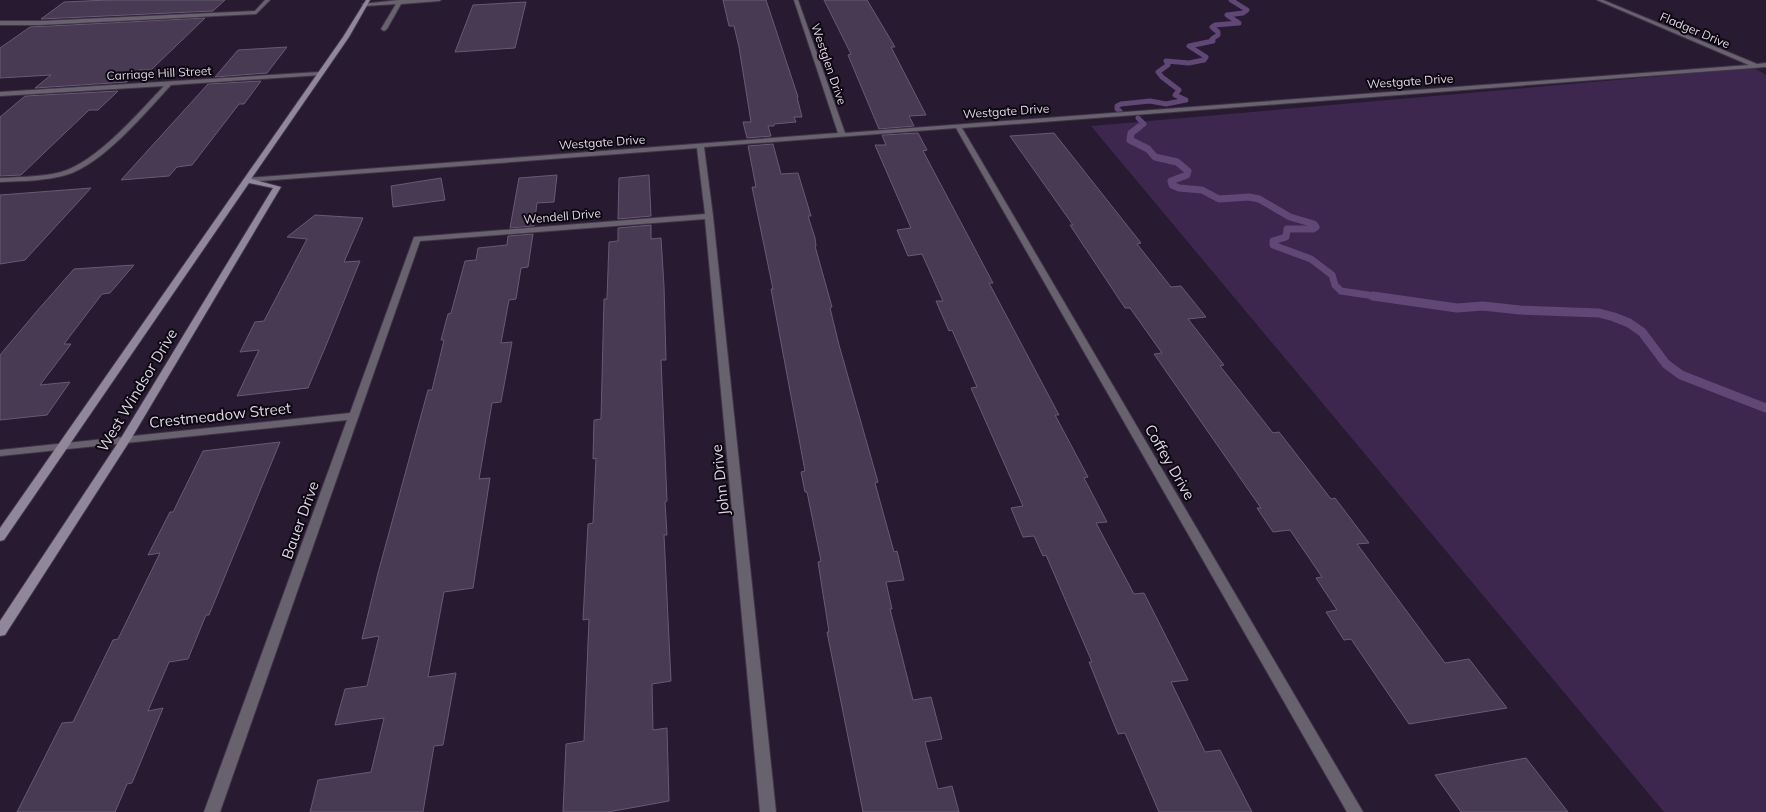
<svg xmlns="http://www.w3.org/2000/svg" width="1766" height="812" font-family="Mulish,sans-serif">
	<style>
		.green { fill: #3e274f }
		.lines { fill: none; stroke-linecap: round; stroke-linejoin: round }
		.stream-far2 { stroke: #614776; stroke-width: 5 }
		.stream-far1 { stroke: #614776; stroke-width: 7 }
		.stream { stroke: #614776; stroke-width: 9 }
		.building { fill: #473a52; stroke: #685a74 }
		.street-casing { stroke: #41344a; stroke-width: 2 }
		.secondary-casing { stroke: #41344a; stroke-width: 2 }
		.street { fill: #68626e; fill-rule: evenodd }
		.secondary { fill: #91879a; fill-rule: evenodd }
		.labels { text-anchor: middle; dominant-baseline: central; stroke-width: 4; stroke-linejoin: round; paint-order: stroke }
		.far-street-label { font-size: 12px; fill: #ded6e6; stroke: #0d0811 }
		.street-label { font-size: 15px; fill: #ded6e6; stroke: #0d0811 }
	</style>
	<rect width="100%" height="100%" fill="#271a31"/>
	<path class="green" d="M1754 68 1766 75V812H1664L1091 126Z"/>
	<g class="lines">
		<path class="stream-far2" d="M1120 111 1117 109V106L1121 104 1150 101 1166 104 1186 100 1175 95 1179 90 1162 77 1158 72 1168 65 1166 61 1189 63 1204 60 1206 57 1189 46 1213 41 1212 39 1218 35V32L1212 27 1215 25 1239 23 1227 15 1243 13 1247 10 1231 0
			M1137 129 1144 124 1138 118"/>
		<path class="stream-far1" d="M1139 127 1131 133 1130 140 1148 149 1155 157 1177 162 1188 171 1187 175 1171 181 1172 185 1179 188 1202 190 1219 199 1249 197 1259 199 1290 217 1314 224 1316 227 1313 229H1287L1286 237 1273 241V245L1311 259 1332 275 1335 285 1341 291 1381 297"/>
		<path class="stream" d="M1373 296 1457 308 1483 306 1520 310 1599 313 1614 317 1629 323 1642 332 1666 364 1681 375 1766 408"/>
	</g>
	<path class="building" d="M108 0H225L213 11 41 19 64 2Z
		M723 0H766L798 97H797L802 117H794L796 122 774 124V126H768L771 136 747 138 743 122H751L739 47 734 26H729Z
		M824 0H867L895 47H891L926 115 909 116 914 126 879 129 848 55 851 54Z
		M526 2 515 48 455 52 473 5Z
		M205 18 151 70H139L127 82 35 88 51 75 0 78V48L30 27Z
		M287 47 267 73 215 77 238 50Z
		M261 81 244 104H239L192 165 177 167 169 176 121 180 208 84Z
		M118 91 98 110H89L21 175 0 176V117L25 96Z
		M918 133 927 150 923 151 993 283H989L1059 415H1055L1088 477 1084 478 1107 522 1096 523 1134 594 1144 593 1188 680 1171 682 1205 752 1220 750 1252 812H1159L1125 733 1118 734 1089 662H1092L1046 555 1043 556 1034 536 1023 537 1011 508 1023 506 971 388 977 387 952 330 949 331 936 301H943L922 254 908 256 897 230 911 228 875 145H886L882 135Z
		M1054 133 1141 243 1137 244 1171 287 1181 286 1206 317 1188 319 1224 365 1220 366 1273 433 1279 432 1331 499 1335 498 1369 543 1357 544 1445 663 1469 659 1507 708 1409 724 1351 639 1344 640 1326 612 1337 610 1316 578 1322 577 1290 530 1273 532 1257 508H1261L1154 354 1162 353 1130 308H1125L1070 225H1073L1010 136Z
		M773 144 781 174 798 173 811 216H808L815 238 816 246H815L832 307 830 308 839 345 878 482 875 483 894 552 897 551 904 580 886 582 892 609H890L913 700 931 697 942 739 925 742 938 789 952 786 959 812H863L827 632H829L818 562 821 561 807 492H805L801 472 805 471 771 289H773L752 187H756L748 146Z
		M557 175 554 202 537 203 534 226 510 228 519 178Z
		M649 175 651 216 618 219 619 178Z
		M441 178 445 200 393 207 391 186Z
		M91 188 25 260 0 264V195Z
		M315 215 363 218 344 262 360 261 327 343 308 388 237 396 259 350 240 352 255 322 264 321 307 239 287 237Z
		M651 225V239L661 238 664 286 666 360H661L667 501 665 502 667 535H664L671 681 652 684 653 730 667 728 669 801 608 812H563L566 744 584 741 589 619 583 620 588 524 593 523 596 458 593 459 594 420 601 419 604 299H607L609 242 618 241V228Z
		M533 234 528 267 521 268 516 299 509 300 501 343 512 342 501 402 492 403 479 479 490 478 473 588 444 592 428 677 456 673 443 745 434 746 423 812H310L318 780 371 772 384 718 335 725 345 689 367 686 379 636 362 639 378 573 428 390H432L444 340H441L448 314 451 313 465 261 476 260 478 248 507 245 508 236Z
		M134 265 110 293 102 294 64 344H71L40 385 70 382 47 415 0 420V355L37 311 74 269Z
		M280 442 209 615H206L188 659 169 662 148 711 163 708 132 783 127 784 115 812H17L62 723 73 722 113 640 118 639 160 553 148 555 170 512H173L203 451Z
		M1526 758 1568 812H1461L1435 775Z"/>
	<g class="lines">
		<g class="street-casing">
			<path id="street" d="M265 0H270L256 14 40 25H0V21H40L255 11Z
				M399 0H441L439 1 401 4 387 29 384 31 381 29 396 4 365 6 362 4Z
				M794 0H798L845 133 1749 65 1597 0H1603L1757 64 1766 63V67L962 128 1363 812H1347L956 128 704 147 713 216 776 812H760L705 219 420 241 220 812H204L347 420 0 456V450L350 413 414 237 705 214 697 148 247 182 243 180 247 178 838 133Z
				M319 72 322 74 321 75 171 85C146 112 102 165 66 175 45 181 22 181 0 182V178C20 177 42 177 61 172 97 162 139 112 164 86L0 96V92Z"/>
		</g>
		<g class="secondary-casing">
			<path id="secondary" d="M366 0H370L349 37 251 179 281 187 131 439 5 635 0 636V621L121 438 273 188 249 183 4 540 0 541V528L343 37Z"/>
		</g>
		<use href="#street" class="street"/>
		<use href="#secondary" class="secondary"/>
	</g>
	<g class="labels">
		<g class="far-street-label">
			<text transform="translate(1695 30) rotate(23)">Fladger Drive</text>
			<text transform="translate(829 64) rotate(71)">Westglen Drive</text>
			<text transform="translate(159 73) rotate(-3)">Carriage Hill Street</text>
			<text transform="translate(1410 81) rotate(-4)">Westgate Drive</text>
			<text transform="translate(1006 111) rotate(-4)">Westgate Drive</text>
			<text transform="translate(602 142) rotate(-4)">Westgate Drive</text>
			<text transform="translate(562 216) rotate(-5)">Wendell Drive</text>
		</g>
		<g class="street-label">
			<text transform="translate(137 390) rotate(-59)">West Windsor Drive</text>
			<text transform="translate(220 415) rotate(-6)">Crestmeadow Street</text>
			<text transform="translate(1170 462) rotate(60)">Coffey Drive</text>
			<text transform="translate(720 480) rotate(-96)">John Drive</text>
			<text transform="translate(300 520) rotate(-70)">Bauer Drive</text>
		</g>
	</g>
</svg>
